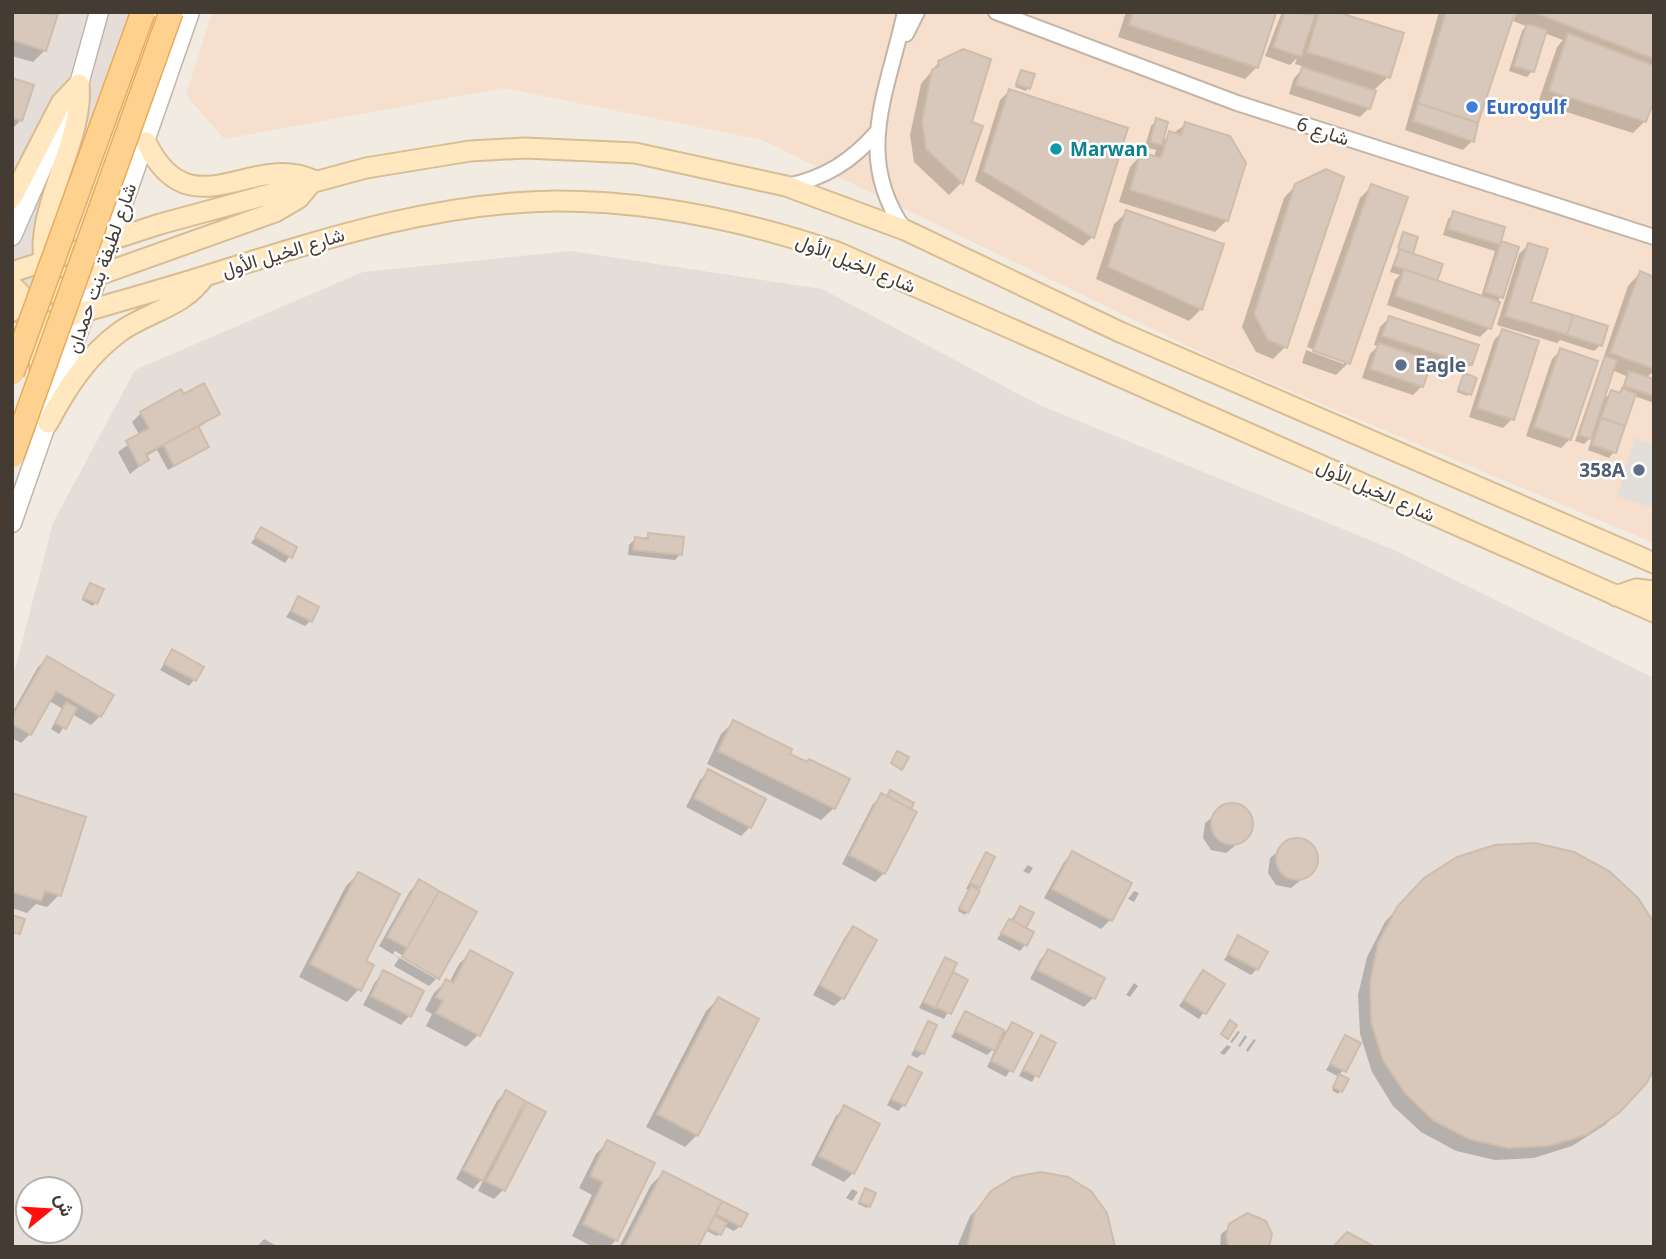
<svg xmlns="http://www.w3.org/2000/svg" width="1666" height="1259" font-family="'Noto Sans',Vazirmatn,sans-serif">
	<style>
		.commercial { fill: #f6dfcc }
		.industrial { fill: #e4ddd8; fill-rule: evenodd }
		.parking { fill: #e2dfdb }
		.shadow { fill: #0003; fill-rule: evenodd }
		.building { fill: #d7c8bb; stroke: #cfbcab; stroke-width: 2 }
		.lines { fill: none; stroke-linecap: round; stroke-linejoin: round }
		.minor-casing { stroke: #c1b5a8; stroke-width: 18 }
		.tertiary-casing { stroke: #c1b5a8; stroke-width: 21 }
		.secondary-casing { stroke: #d8bc92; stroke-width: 23 }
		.minor { stroke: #fff; stroke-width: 14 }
		.tertiary { stroke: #fff; stroke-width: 18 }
		.secondary { stroke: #ffe8c0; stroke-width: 19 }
		.primary-bridge-casing { stroke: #e8ab5b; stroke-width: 26; stroke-linecap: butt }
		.primary-bridge { stroke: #ffd18f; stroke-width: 23 }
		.shop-dot { fill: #3f7fe0; stroke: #fff; stroke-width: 2.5 }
		.culture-dot { fill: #0f9aa8; stroke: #fff; stroke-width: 2.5 }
		.service-dot { fill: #5c6f8a; stroke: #fff; stroke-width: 2.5 }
		.labels { text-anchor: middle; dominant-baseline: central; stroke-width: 5; stroke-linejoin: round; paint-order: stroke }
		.shop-label { font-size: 19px; font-weight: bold; fill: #366cbe; stroke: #fff; text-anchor: start }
		.street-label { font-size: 19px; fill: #443b33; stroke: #fff }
		.culture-label { font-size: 19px; font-weight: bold; fill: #0d838f; stroke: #fff; text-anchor: start }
		.service-label { font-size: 19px; font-weight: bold; fill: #4e5e75; stroke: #fff; text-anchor: start }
	</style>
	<rect width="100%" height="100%" fill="#f2ebe2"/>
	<path class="commercial" d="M212 12H1654V543L1217 360 762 140 503 88 224 139 186 95Z"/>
	<path class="industrial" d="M12 12H131L12 370Z
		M571 251 822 289 1037 404 1394 550 1654 678V1247H12V681L53 523 135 370 363 272ZM28 1189H70V1231H28Z"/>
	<path class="parking" d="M1635 438 1654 445V508L1617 496Z"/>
	<path class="shadow" d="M12 12 56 15 45 50 33 62 12 56Z
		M1126 12H1268L1257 67 1245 79 1118 37Z
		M1282 12H1302L1314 16 1318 12H1331L1388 77 1375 89 1369 108 1360 117 1289 94 1294 78 1305 67 1295 64 1297 58 1290 65 1265 56Z
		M1439 12H1513L1472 141 1463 150 1405 130Z
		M1517 12H1654V94L1645 121 1633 133 1538 103 1557 47 1563 40 1544 33 1532 71 1527 77 1509 71 1522 31 1526 26 1513 21Z
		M939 62 970 122 981 127 961 183 949 195 914 162 910 135 921 84Z
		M1022 72 1028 88 1026 91 1015 87Z
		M12 80 21 120 12 129Z
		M1009 91 1092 237 1083 246 975 181 1000 100Z
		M1157 120 1161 142 1186 124 1227 220 1215 232 1119 202 1130 167 1142 154 1154 158 1156 150 1145 147 1151 126Z
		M1296 185 1285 347 1273 359 1256 352 1242 327 1284 198Z
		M1372 186 1348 363 1336 375 1302 363 1306 350 1344 364V360L1307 347 1360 198Z
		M1127 212 1201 309 1189 321 1096 279 1114 224Z
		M1454 213 1499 242 1517 248 1489 328 1480 337 1387 305 1395 280 1400 275 1390 272 1404 234 1410 255 1435 282 1481 297 1495 251 1443 235 1448 219Z
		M1528 245 1529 303 1600 345 1594 351 1560 340 1557 343 1497 325 1519 254Z
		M1640 273 1654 278V371L1646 378 1654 381V403L1634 396 1614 452 1609 458 1588 450 1593 435 1584 444 1575 441 1628 286ZM1612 370 1626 376 1621 392 1618 395 1611 392 1601 402Z
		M1389 318 1476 346 1470 365 1461 373 1429 363 1422 386 1413 395 1362 378 1370 354 1378 346 1374 345 1380 327Z
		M1503 331 1512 419 1503 428 1469 417 1494 340Z
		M1561 350 1570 439 1561 448 1526 436 1552 359Z
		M1462 378 1469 394 1467 396 1457 392Z
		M183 396 218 413 197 429 207 447 168 470 157 450 145 457 147 460 130 474 118 452 140 436 132 422 141 413Z
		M262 529 295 548 285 563 251 543Z
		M649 535 680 554 675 560 628 555 629 545 635 539 643 540Z
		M90 585 101 590 93 606 82 600Z
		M298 599 310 621 305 626 286 617Z
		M173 651 194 680 189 686 160 670Z
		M47 659 100 716 91 725 72 714 59 734 51 729 63 709 49 701 30 734 21 743 12 738V713L38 667Z
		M734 722 787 755 834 808 821 820 707 764 721 734Z
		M709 771 750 827 741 836 686 807 700 780Z
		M888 794 912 804 884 873 875 882 842 864 873 804 882 795 886 798Z
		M12 795 59 895 47 907 36 904 27 913 12 908Z
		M1227 805 1242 807 1251 820 1248 835 1226 853 1211 850 1203 838 1205 823Z
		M1292 840 1307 843 1315 855 1313 870 1291 888 1276 885 1268 873 1270 858Z
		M1073 853 1110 920 1101 929 1044 898 1064 862Z
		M986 854 979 887 965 915 958 911 969 890 966 889Z
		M1028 865 1033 868 1029 874 1023 871Z
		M358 874 363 962 359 989 347 1002 299 977 346 886Z
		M419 882 474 913 438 976 395 951 393 954 436 979 429 986 394 966 399 958 379 946 410 891Z
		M1134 891 1139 893 1134 902 1128 899Z
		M1412 893 1618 1112 1605 1125 1572 1146 1534 1158 1495 1160 1456 1151 1421 1132 1393 1106 1372 1072 1360 1034 1358 995 1367 957 1385 922Z
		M1018 910 1025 945 1020 951 997 939Z
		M854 928 843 998 834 1006 813 995 845 937Z
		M1239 937 1257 969 1251 975 1224 960Z
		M1048 951 1103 979 1093 998 1084 1007 1030 979 1040 960Z
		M471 952 511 973 478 1035 466 1047 426 1026 432 1014 425 1010 434 993 446 981 449 983 459 964Z
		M945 959 951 973 966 980 944 1019 919 1008Z
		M1204 972 1223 985 1199 1019 1179 1006Z
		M384 973 409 1016 401 1025 363 1005 375 982Z
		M1134 983 1138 986 1130 997 1126 995Z
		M718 999 697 1135 685 1147 646 1127 706 1011Z
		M966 1013 1005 1032 1012 1024 1031 1034 1006 1077 987 1067 997 1045 987 1055 951 1037Z
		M928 1023 923 1053 917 1058 911 1055Z
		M1238 1031 1240 1032 1232 1043 1230 1042Z
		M1245 1035 1247 1037 1240 1047 1238 1046Z
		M1041 1037 1053 1044 1032 1082 1019 1076Z
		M1346 1037 1359 1044 1339 1076 1347 1080 1338 1094 1332 1090 1339 1077 1326 1070Z
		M1254 1039 1256 1040 1248 1052 1246 1050Z
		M1227 1045 1231 1047 1224 1055 1220 1053Z
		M908 1068 904 1105 898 1111 887 1105Z
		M506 1092 516 1115 528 1104 544 1112 503 1190 494 1199 478 1191 485 1176 473 1189 456 1179 497 1101Z
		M845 1107 853 1173 844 1182 811 1165 836 1116Z
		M608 1142 616 1240 609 1247H593L572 1236 592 1195 579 1188 596 1154Z
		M663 1173 717 1209 723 1203 740 1226 734 1231 724 1226 717 1236 705 1230 696 1247H619L651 1185Z
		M852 1189 858 1192 852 1201 846 1198Z
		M865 1190 869 1206 867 1208 858 1204Z
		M983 1203 1106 1214 1113 1247H957L970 1216Z
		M1247 1214 1260 1217 1268 1227 1267 1247H1220L1221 1234Z
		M264 1239 275 1245 274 1247H257Z"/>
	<path class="building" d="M12 12 58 14 46 51 12 40Z
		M1133 12H1274L1276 13 1258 68 1129 25Z
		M1285 12 1315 15 1301 57 1273 47Z
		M1319 12H1337L1404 33 1390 78 1307 52Z
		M1446 12H1515L1478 123 1418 103Z
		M1533 12H1654V59Z
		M1527 24 1547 30 1534 72 1514 66Z
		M1568 33 1654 66V100L1646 122 1549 91Z
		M963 49 991 59 972 122 983 126 963 184 926 149 922 121 932 70 939 66 938 61Z
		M1302 67 1376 91 1370 109 1296 85Z
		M1021 70 1035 74 1030 89 1016 84Z
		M12 78 34 85 22 121 12 118Z
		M1009 89 1128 128 1094 238 983 171Z
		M1418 103 1478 123 1474 142 1413 121Z
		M1156 118 1168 122 1162 145 1150 142Z
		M1185 122 1230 136 1246 163 1228 221 1130 190 1141 152 1161 158 1169 131 1181 135Z
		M1326 169 1344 177 1287 348 1268 340 1254 314 1295 184Z
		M1371 184 1408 197 1350 364 1313 351Z
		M1126 210 1224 244 1202 310 1108 267Z
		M1453 211 1505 227 1500 245 1448 229Z
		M1403 232 1418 237 1413 254 1398 248Z
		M1501 241 1519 247 1503 298 1485 292Z
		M1528 243 1548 249 1531 302 1573 315 1567 335 1505 316Z
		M1400 249 1443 264 1437 281 1394 266Z
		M1404 269 1500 302 1491 329 1395 296Z
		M1640 271 1654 277V369L1610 353Z
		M1573 315 1608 326 1602 346 1567 335Z
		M1389 316 1479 345 1472 365 1382 336Z
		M1502 329 1539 341 1514 420 1477 408Z
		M1379 343 1432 361 1423 387 1370 369Z
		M1560 348 1598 361 1571 440 1534 427Z
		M1605 356 1617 360 1591 439 1579 435Z
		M1629 371 1654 379V396L1624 386Z
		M1464 373 1477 378 1471 395 1458 390Z
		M204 383 220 414 146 454 149 460 139 466 126 441 149 428 140 412 181 389 184 394Z
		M1622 388 1636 394 1625 426 1601 418 1611 390 1620 393Z
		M1601 418 1625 426 1616 453 1592 445Z
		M198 426 209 447 174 466 163 445Z
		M261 527 297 547 292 558 255 537Z
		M648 533 684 537 682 555 633 550 635 537 648 539Z
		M90 583 104 589 97 604 83 598Z
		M298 596 319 607 312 622 291 611Z
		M172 649 204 667 196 681 164 664Z
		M47 656 114 695 101 717 56 691 31 735 12 724V717Z
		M66 702 77 708 66 729 55 723Z
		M733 720 792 749 790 754 807 762 809 759 850 779 835 809 718 751Z
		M897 751 909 757 902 770 891 763Z
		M708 769 766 799 751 828 694 798Z
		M890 790 914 803 911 809 887 796Z
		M12 793 86 817 61 896 45 891 41 901 12 892Z
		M881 793 917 812 885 874 849 855Z
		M1211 824a21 21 0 1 1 42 0a21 21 0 1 1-42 0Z
		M1276 859a21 21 0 1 1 42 0a21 21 0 1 1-42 0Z
		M1535 843 1574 852 1609 871 1638 898 1654 923V1069L1646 1084 1619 1113 1586 1135 1548 1146 1508 1148 1469 1139 1434 1121 1405 1093 1383 1060 1371 1022 1370 982 1378 943 1397 907 1424 878 1457 857 1495 845Z
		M1072 851 1132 883 1112 921 1052 889Z
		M986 852 995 857 980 888 970 883Z
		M358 872 400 894 366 961 374 965 361 991 310 964Z
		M419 879 439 891 407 948 387 937Z
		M971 886 980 891 968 913 959 908Z
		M439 891 477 912 439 979 402 957Z
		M1020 906 1034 913 1026 928 1013 921Z
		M12 915 25 919 20 934 12 932Z
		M1009 919 1034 932 1027 946 1001 933Z
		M853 926 877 940 844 999 820 985Z
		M1238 935 1268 952 1258 970 1228 954Z
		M1048 949 1105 978 1095 999 1037 970Z
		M470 950 513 973 480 1036 436 1013 443 1001 436 997 446 979 453 983Z
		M945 957 957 963 935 1008 923 1002Z
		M383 970 424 991 411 1017 371 996Z
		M1203 970 1225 984 1206 1014 1184 1000Z
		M953 972 968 980 951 1014 936 1007Z
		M718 997 759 1019 698 1136 657 1114Z
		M965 1011 1004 1030 995 1051 955 1031Z
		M1230 1020 1237 1025 1228 1039 1221 1034Z
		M928 1021 937 1025 924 1054 915 1049Z
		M1012 1022 1033 1033 1013 1072 991 1061Z
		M1041 1035 1056 1043 1039 1077 1023 1070Z
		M1345 1035 1361 1043 1346 1072 1330 1064Z
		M908 1066 922 1073 905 1106 891 1099Z
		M1339 1074 1349 1079 1342 1092 1333 1087Z
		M506 1090 525 1101 483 1181 463 1170Z
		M527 1102 546 1112 505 1191 486 1181Z
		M844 1105 880 1124 854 1174 819 1156Z
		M607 1140 655 1163 617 1241 583 1224 603 1182 590 1176Z
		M663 1171 722 1201 698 1247H624Z
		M1041 1172 1068 1177 1091 1191 1107 1213 1115 1247H967L975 1213 991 1191 1014 1177Z
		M865 1188 876 1193 870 1207 859 1202Z
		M722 1201 748 1214 741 1227 716 1214Z
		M1247 1213 1266 1221 1272 1234 1269 1247H1229L1226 1237 1229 1224Z
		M715 1216 727 1223 721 1235 708 1228Z
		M1347 1232 1375 1247H1333Z"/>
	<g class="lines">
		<g class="minor-casing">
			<path id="minor" d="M996 12 1237 103 1654 237
				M906 34 917 12
				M787 186C825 178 852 161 877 132
				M904 229C853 156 888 91 905 12"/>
		</g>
		<g class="tertiary-casing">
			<path id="tertiary" d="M12 236 79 84 99 12
				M12 523 190 12"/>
		</g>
		<g class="secondary-casing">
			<path id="secondary" d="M146 142C190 233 252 151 313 180
				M12 198 61 103 79 84
				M46 270C30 214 85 142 79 84
				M12 272 160 224 366 168 470 151 525 148 635 153 786 186 905 230 1120 332 1654 563
				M12 286C39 306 37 346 41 377
				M12 311 54 291 275 212 299 198 314 180
				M12 334C76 313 141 296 205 276 320 240 435 202 557 201 654 201 746 221 837 252L1654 612
				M48 423C67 387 88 355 121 331 150 311 184 307 205 276
				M1616 596 1636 589 1654 591"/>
		</g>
		<use href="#minor" class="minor"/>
		<use href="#tertiary" class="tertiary"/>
		<use href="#secondary" class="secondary"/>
		<g class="primary-bridge-casing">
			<path id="primary-bridge" d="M12 373 143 12
				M12 456 171 12"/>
		</g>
		<use href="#primary-bridge" class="primary-bridge"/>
	</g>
	<circle class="shop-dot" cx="1472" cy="107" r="7"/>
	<circle class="culture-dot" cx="1056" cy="149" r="7"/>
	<g class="service-dot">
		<circle cx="1401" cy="365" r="7"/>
		<circle cx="1639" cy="470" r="7"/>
	</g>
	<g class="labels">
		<g class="shop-label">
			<text x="1486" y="107">Eurogulf</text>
		</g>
		<g class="street-label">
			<text transform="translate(1323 131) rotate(18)">شارع 6</text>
			<text transform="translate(283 252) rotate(-17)">شارع الخيل الأول</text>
			<text transform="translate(856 263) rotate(22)">شارع الخيل الأول</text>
			<text transform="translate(101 268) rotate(-71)">شارع لطيفة بنت حمدان</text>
			<text transform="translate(1376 490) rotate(24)">شارع الخيل الأول</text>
		</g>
		<g class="culture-label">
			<text x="1070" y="149">Marwan</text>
		</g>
		<g class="service-label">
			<text x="1415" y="365">Eagle</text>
			<text x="1625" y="470" text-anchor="end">358A</text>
		</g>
	</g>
	<rect width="1666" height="1259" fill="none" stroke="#443b33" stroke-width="28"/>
	<g transform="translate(49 1210) rotate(72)"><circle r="33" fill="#ffffff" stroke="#b4b1ad" stroke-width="2"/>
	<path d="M0-5L12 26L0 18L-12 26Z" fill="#ff120d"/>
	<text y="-10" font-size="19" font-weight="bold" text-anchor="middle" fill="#443b33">ش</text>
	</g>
</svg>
